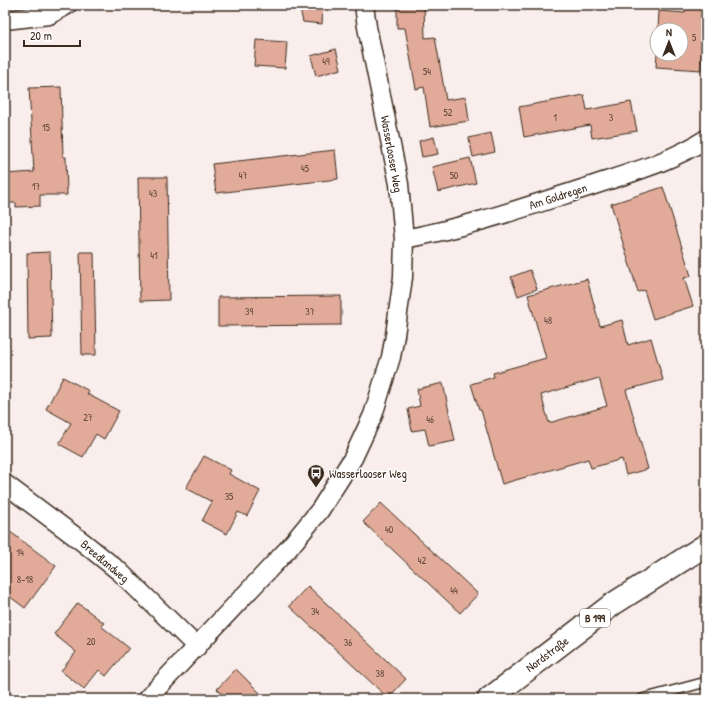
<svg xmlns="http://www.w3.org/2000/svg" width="711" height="704" font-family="'Patrick Hand',sans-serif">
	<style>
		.building { fill: #e2ab99; stroke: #3b2a1e; fill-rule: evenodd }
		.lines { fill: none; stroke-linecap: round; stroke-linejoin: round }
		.lane-casing { stroke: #3b2a1e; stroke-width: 12 }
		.street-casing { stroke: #3b2a1e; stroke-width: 21 }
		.primary-casing { stroke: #3b2a1e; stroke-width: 25 }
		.lane { stroke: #fff; stroke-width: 9 }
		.street { stroke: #fff; stroke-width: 18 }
		.primary { stroke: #fff; stroke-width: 22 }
		.labels { text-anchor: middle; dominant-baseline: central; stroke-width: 3; stroke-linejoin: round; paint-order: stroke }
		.number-label { font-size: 10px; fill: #654a3d }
		.shield { fill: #fff; stroke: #766a62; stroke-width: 1 }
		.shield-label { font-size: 11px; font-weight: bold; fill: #3b2a1e }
		.street-label { font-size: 12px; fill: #3b2a1e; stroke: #fff }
		.poi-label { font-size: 12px; fill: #3b2a1e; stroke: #fff; text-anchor: start }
	</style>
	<rect width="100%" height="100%" fill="#f9eeeb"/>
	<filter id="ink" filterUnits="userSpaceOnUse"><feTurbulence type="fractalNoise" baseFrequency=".025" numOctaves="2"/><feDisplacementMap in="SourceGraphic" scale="8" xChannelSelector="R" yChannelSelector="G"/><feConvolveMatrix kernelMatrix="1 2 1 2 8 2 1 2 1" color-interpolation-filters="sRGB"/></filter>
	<g filter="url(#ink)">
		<path class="building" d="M299 5H323L322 24 303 22Z
			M397 5H424L425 38 435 37 446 100 466 97 469 121 430 127 424 87 416 89 405 28H397Z
			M685 5H706V44H702L701 70 656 67 657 53 681 54V30H658L659 11 685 13Z
			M256 40 287 42 285 68 254 66Z
			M336 49 341 69 316 76 311 56Z
			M61 87 63 157H66L67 195H40V206L16 207V203H5V174L34 172 29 88Z
			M584 95 587 110 631 102 637 131 592 138 590 125 524 137 519 107Z
			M491 133 495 152 473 157 469 138Z
			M434 137 438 154 422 157 419 141Z
			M335 150 338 179 216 193 212 164Z
			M470 158 476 183 438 192 432 167Z
			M138 177H167L169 300 140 301Z
			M663 187 691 276 684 278 693 306 653 319 644 290 638 292 611 204Z
			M50 252 52 338 28 339 27 253Z
			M80 252H94L96 355H82Z
			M530 270 537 289 518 296 511 277Z
			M587 279 600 326 622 320 628 345 651 338 663 380 626 390 648 469 626 475 622 459 591 468 588 459 502 484 481 410H479L471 384 494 377 493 373 546 358 528 295ZM599 378 607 406 549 423 541 395Z
			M341 296V325L218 326V297Z
			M63 377 89 391 87 394 119 411 104 439 96 434 83 457 59 444 71 423 46 409Z
			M443 383 455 441 429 446 425 429 412 431 408 409 420 406 417 389Z
			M204 456 231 470 229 474 260 491 247 516 238 512 227 534 202 521 212 502 186 488Z
			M381 503 478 594 460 613 363 522Z
			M5 528 56 566 25 608 5 593Z
			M308 586 406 679 388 698 289 606Z
			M78 603 104 623 101 626 129 648 106 676 99 670 84 689 61 671 76 652 54 634Z
			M236 669 266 699H228L217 689Z"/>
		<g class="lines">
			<g class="lane-casing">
				<path id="lane" d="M642 699 706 682"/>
			</g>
			<g class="street-casing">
				<path id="street" d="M5 20 49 15 67 5
					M404 239C465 228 526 207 585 188 626 174 669 163 706 139
					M5 484 84 543 120 572 197 647
					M147 699 288 549 320 510 353 458 373 415 391 357 395 335 403 277 404 239 399 184 367 27 364 5"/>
			</g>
			<g class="primary-casing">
				<path id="primary" d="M489 699 613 604 706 545"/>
			</g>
			<use href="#lane" class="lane"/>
			<use href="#street" class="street"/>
			<use href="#primary" class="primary"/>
		</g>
	</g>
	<defs>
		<g id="bus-pin" transform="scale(0.9)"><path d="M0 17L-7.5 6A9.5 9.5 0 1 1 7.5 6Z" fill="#3b2a1e" stroke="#fff"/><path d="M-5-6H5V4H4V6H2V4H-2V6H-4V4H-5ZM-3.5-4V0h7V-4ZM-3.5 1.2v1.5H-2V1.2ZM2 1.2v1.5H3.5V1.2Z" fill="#fff"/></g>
	</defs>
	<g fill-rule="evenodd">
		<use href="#bus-pin" x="316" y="473"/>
	</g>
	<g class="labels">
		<g class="number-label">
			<text x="694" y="37">5</text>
			<text x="326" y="61">49</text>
			<text x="427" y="71">54</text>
			<text x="448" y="112">52</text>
			<text x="555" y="117">1</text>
			<text x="611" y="117">3</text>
			<text x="46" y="127">15</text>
			<text x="305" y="168">45</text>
			<text x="243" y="175">47</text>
			<text x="454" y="175">50</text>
			<text x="36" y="186">17</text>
			<text x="153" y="193">43</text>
			<text x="154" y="255">41</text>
			<text x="249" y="311">39</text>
			<text x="310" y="311">37</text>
			<text x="548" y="320">48</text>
			<text x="88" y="417">27</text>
			<text x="430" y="419">46</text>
			<text x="229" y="496">35</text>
			<text x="389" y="529">40</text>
			<text x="20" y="552">14</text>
			<text x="422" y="560">42</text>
			<text x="25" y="579">8-18</text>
			<text x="454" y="590">44</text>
			<text x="315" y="611">34</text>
			<text x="91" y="641">20</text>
			<text x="348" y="642">36</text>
			<text x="380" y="673">38</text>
		</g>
		<rect class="shield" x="580" y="609" width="30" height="18" rx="3"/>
		<g class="shield-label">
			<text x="595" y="618">B 199</text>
		</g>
		<g class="street-label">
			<text transform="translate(392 154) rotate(80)">Wasserlooser Weg</text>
			<text transform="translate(558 196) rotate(-18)">Am Goldregen</text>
			<text transform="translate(105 561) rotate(40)">Breedlandweg</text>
			<text transform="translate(547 654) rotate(-37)">Nordstraße</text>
		</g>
		<g class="poi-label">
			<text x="329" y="473">Wasserlooser Weg</text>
		</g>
	</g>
	<rect width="711" height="704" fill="none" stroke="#fff" stroke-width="20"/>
	<rect x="10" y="10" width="691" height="684" fill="none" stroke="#3b2a1e" stroke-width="1.5" filter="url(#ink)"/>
	<g transform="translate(669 42)"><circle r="19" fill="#ffffff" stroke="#b1aaa5"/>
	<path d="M0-3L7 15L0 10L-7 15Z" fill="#3b2a1e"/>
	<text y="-6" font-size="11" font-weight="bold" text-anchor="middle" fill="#3b2a1e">N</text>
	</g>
	<path d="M24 40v6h56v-6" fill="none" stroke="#3b2a1e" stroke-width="2"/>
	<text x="30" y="40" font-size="12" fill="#3b2a1e" stroke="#ffffff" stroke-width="3" paint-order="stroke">20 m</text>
</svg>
